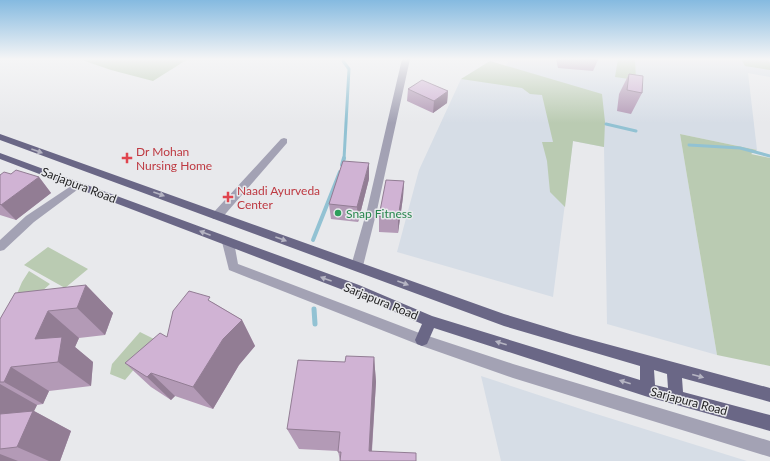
<svg xmlns="http://www.w3.org/2000/svg" width="770" height="461" font-family="Lato,sans-serif">
	<style>
		.built { fill: #d6dde6 }
		.green { fill: #bacbb2 }
		.lines { fill: none; stroke-linecap: round; stroke-linejoin: round }
		.stream-far2 { stroke: #92c2d3; stroke-width: 3 }
		.stream-far1 { stroke: #92c2d3; stroke-width: 4 }
		.stream { stroke: #92c2d3; stroke-width: 5 }
		.minor { fill: #a3a2b4; fill-rule: evenodd }
		.primary { fill: #6a6786; fill-rule: evenodd }
		.wall { fill: #b39ab6 }
		.shaded-wall { fill: #927d94 }
		.building { fill: #d0b3d4; stroke: #927d94 }
		.oneway { fill: #b6b5c3 }
		.health-dot { fill: #e0444e; stroke: #e8e9ec; stroke-width: 1.5 }
		.leisure-dot { fill: #2e9e5b; stroke: #e8e9ec; stroke-width: 1.5 }
		.labels { text-anchor: middle; dominant-baseline: central; stroke-width: 3; stroke-linejoin: round; paint-order: stroke }
		.health-label { font-size: 12px; fill: #be3a42; stroke: #e8e9ec; text-anchor: start }
		.street-label { font-size: 12px; fill: #242425; stroke: #e8e9ec }
		.leisure-label { font-size: 12px; fill: #27864d; stroke: #e8e9ec; text-anchor: start }
	</style>
	<rect width="100%" height="100%" fill="#e8e9ec"/>
	<path class="built" d="M510 59H770V77L748 73 757 150 680 134 717 355 607 324 604 147 573 141 553 297 397 252 419 170 461 79 490 61 506 66Z
		M481 376 590 412 747 461H501Z"/>
	<path class="green" d="M79 59H188L153 81 111 70Z
		M618 59H635L636 80 615 77Z
		M741 59H768L770 63V70L745 66Z
		M490 61 602 94 605 122 604 147 573 141 565 207 550 192 547 161 542 142H553L542 95 530 94 522 88 461 79Z
		M680 134 757 150 751 154 770 158V366L717 355Z
		M48 247 88 269 65 288 24 265Z
		M29 271 50 284 29 303 16 296 22 282Z
		M140 332 158 341 125 380 110 374 112 364Z"/>
	<g class="lines">
		<path class="stream-far2" d="M344 59 343 61 349 69 344 159
			M606 124 636 131
			M689 145 740 148 770 156"/>
		<path class="stream-far1" d="M342 165 344 158
			M313 240 340 172"/>
		<path class="stream" d="M314 309 315 324"/>
		<path class="minor" d="M402 59H410L377 210 363 266 361 269 357 271 353 269 351 266 367 210Z
			M284 138 287 139V143L221 219H213L212 216 213 213 281 139Z
			M77 182 81 183 82 185 81 187 34 222 4 250 0 251V240L26 216Z
			M228 238 232 239 234 242 238 264 422 334 513 364 770 441V457L513 378 422 346 229 270 222 242 224 239Z"/>
		<path class="primary" d="M0 134 504 314 573 335 770 388V402L682 378 683 392 770 415V431L648 397 434 328 427 344 422 346 417 344 415 340 422 324 351 293 0 159V153L359 285 432 316 640 380V366L504 326 0 140ZM654 370 667 374 668 388 655 385Z"/>
	</g>
	<path class="wall" d="M556 59H597L598 60 593 71 558 68Z
		M629 74 642 93 631 114 617 111 619 94Z
		M408 89 448 91 447 103 433 113 407 101Z
		M11 174 39 177 51 193 16 220 0 215V175Z
		M369 179 358 222 331 219 329 204Z
		M404 181 403 197 398 233 379 232V216Z
		M86 285 113 313 105 335 79 338 75 347 93 362 91 386 49 391 43 404 37 405 34 411 71 431 60 461H0V319Z
		M212 302 242 320 255 346 239 365 213 409 175 396 171 400 151 387 125 363 167 337Z
		M374 357 376 382 372 451 340 461 338 451 299 449 287 429 345 362Z"/>
	<path class="shaded-wall" d="M448 91 447 103 433 113 434 101Z
		M369 163V179L358 222 357 207Z
		M39 177 51 193 16 220 1 205Z
		M404 181 403 197 398 233V218Z
		M86 285 113 313 105 335 77 308Z
		M48 311 79 338 75 347 93 362 91 386 58 362 35 339Z
		M242 320 255 346 239 365 213 409 193 387 223 339Z
		M374 357 376 382 371 461 369 451Z
		M11 367 49 391 43 404 4 382Z
		M151 373 175 396 171 400 147 377Z
		M0 384 37 405 34 411 71 431 60 461H49L17 447 0 418Z
		M0 454 18 461H0Z"/>
	<path class="building" d="M581 59H597L598 60Z
		M629 74 643 76 642 93 627 90Z
		M422 80 448 91 434 101 408 89Z
		M343 161 369 163 357 207 329 204Z
		M16 170 39 177 1 205 0 204V175L4 172 11 174Z
		M386 180 404 181 398 218 379 216Z
		M86 285 77 308 48 311 35 339 62 337 58 362 11 367 4 382H0V319L15 293Z
		M189 291 210 297 208 300 242 320 223 339 193 387 151 373 147 377 125 363 160 333 167 337 173 311Z
		M346 356 374 357 369 451 416 453V461H340L341 452H338L340 432 287 429 298 360 345 362Z
		M33 411 17 447 0 449V414Z"/>
	<defs><path id="oneway-solid" d="M-6-.8H1V-3.2L6.5 0L1 3.2V.8H-6Z"/></defs>
	<g class="oneway">
		<use href="#oneway-solid" transform="translate(37 151) rotate(20)"/>
		<use href="#oneway-solid" transform="translate(159 194) rotate(20)"/>
		<use href="#oneway-solid" transform="translate(205 233) rotate(-159)"/>
		<use href="#oneway-solid" transform="translate(281 239) rotate(20)"/>
		<use href="#oneway-solid" transform="translate(326 279) rotate(-160)"/>
		<use href="#oneway-solid" transform="translate(403 283) rotate(20)"/>
		<use href="#oneway-solid" transform="translate(501 343) rotate(-162)"/>
		<use href="#oneway-solid" transform="translate(698 376) rotate(15)"/>
		<use href="#oneway-solid" transform="translate(625 382) rotate(-162)"/>
	</g>
	<linearGradient id="sky" x2="0" y2="1"><stop stop-color="#85bae0"/><stop offset="0.48" stop-color="#f5f5f6"/><stop offset="1" stop-color="#f5f5f6" stop-opacity="0"/></linearGradient>
	<rect width="770" height="123" fill="url(#sky)"/>
	<g class="health-dot">
		<path d="M125 152h4v4h4v4h-4v4h-4v-4h-4v-4h4z"/>
		<path d="M226 191h4v4h4v4h-4v4h-4v-4h-4v-4h4z"/>
	</g>
	<circle class="leisure-dot" cx="338" cy="213" r="4"/>
	<g class="labels">
		<g class="health-label">
			<text x="136" y="151">Dr Mohan<tspan x="136" dy="14">Nursing Home</tspan></text>
			<text x="237" y="190">Naadi Ayurveda<tspan x="237" dy="14">Center</tspan></text>
		</g>
		<g class="street-label">
			<text transform="translate(79 185) rotate(21)">Sarjapura Road</text>
			<text transform="translate(381 301) rotate(22)">Sarjapura Road</text>
			<text transform="translate(689 401) rotate(15)">Sarjapura Road</text>
		</g>
		<g class="leisure-label">
			<text x="346" y="213">Snap Fitness</text>
		</g>
	</g>
</svg>
